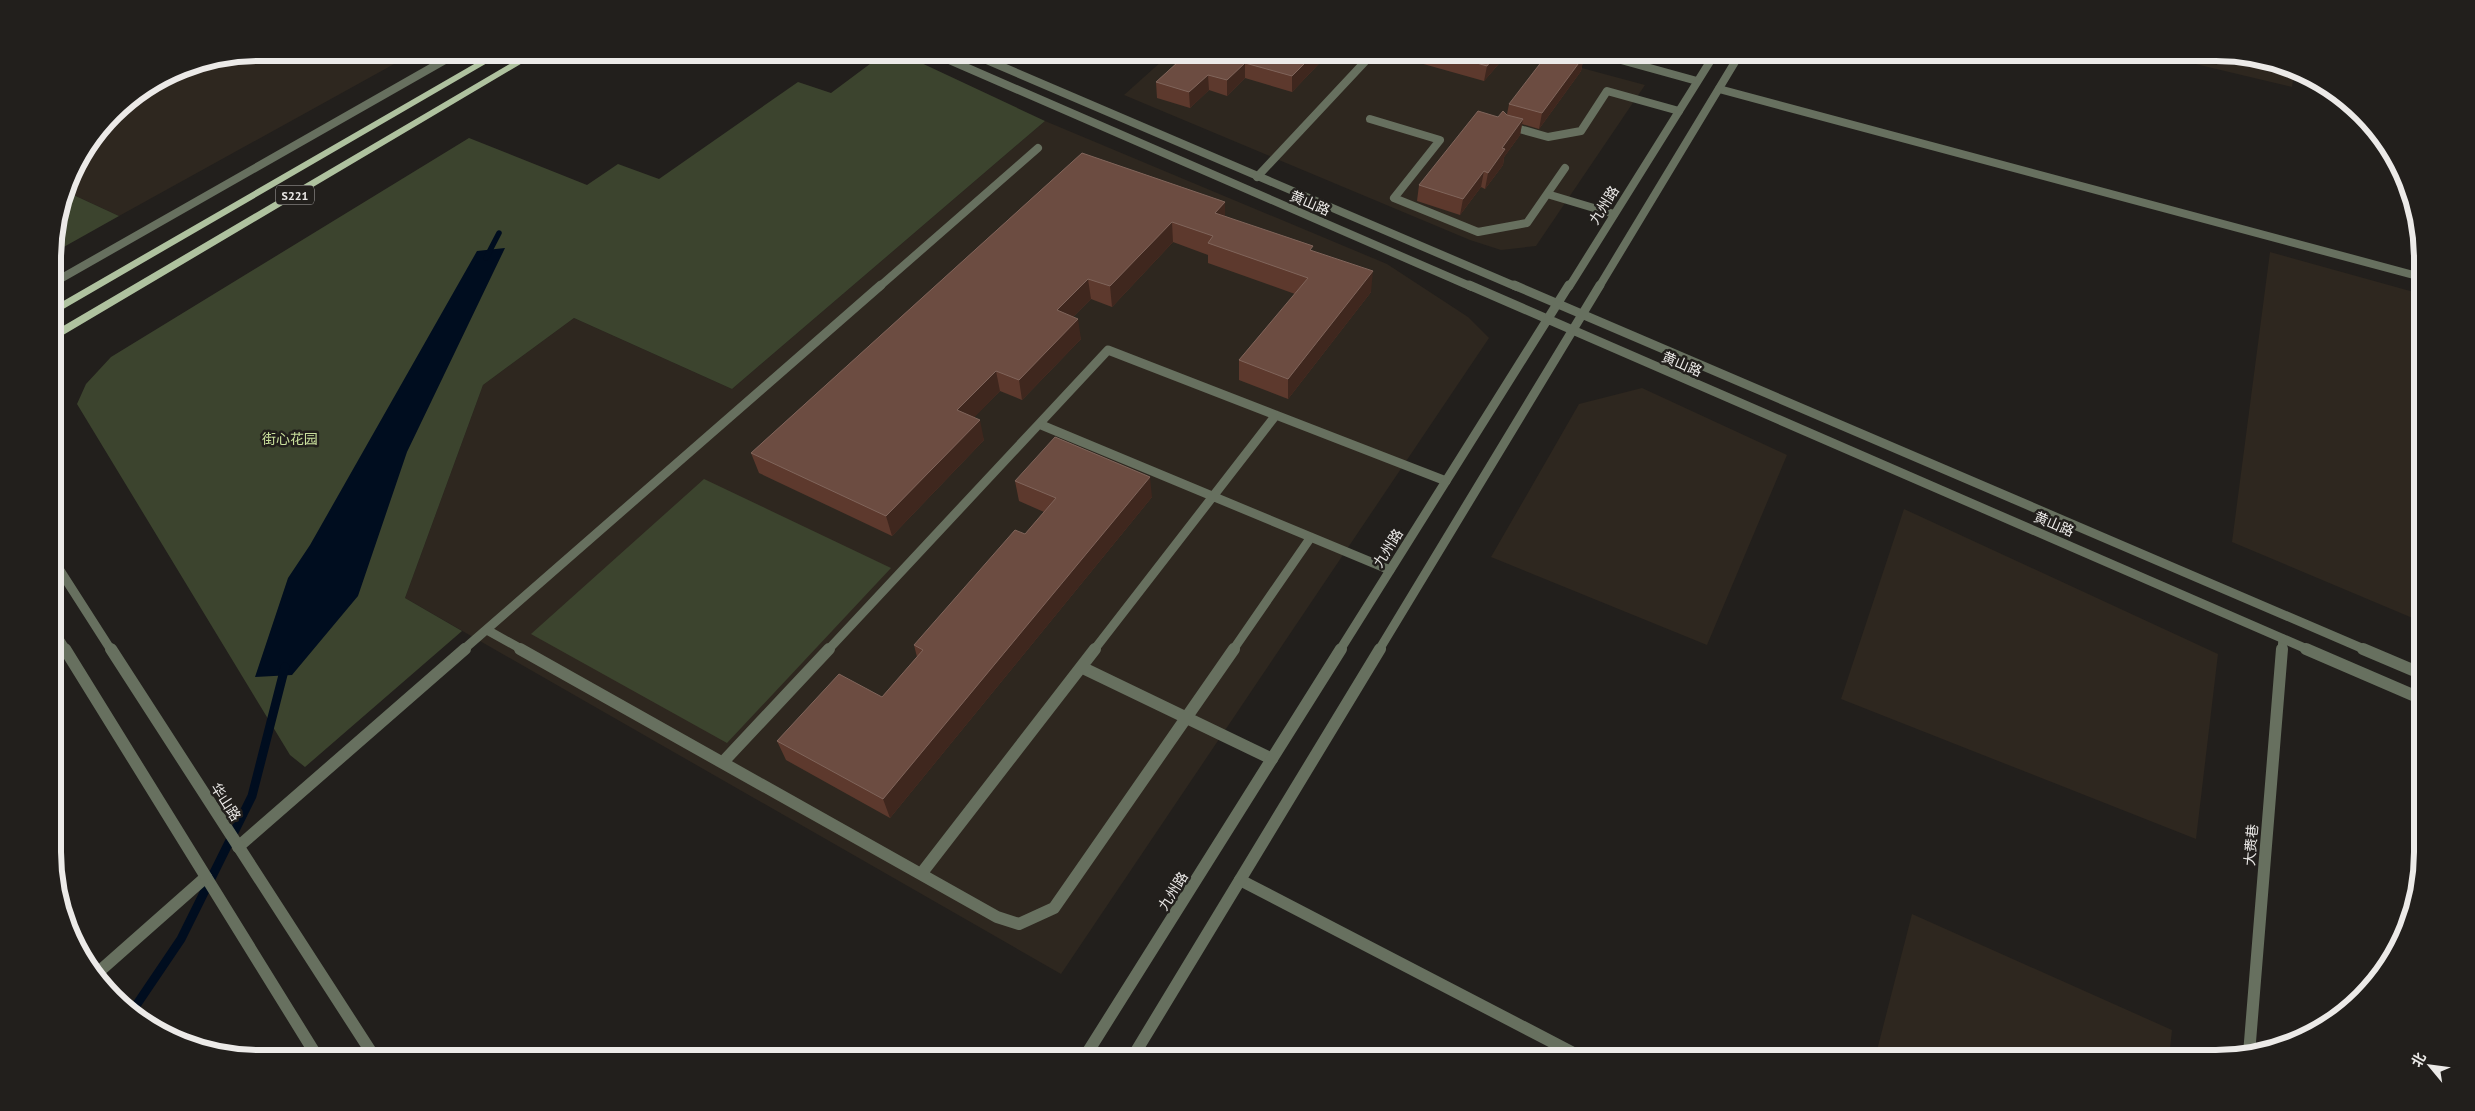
<svg xmlns="http://www.w3.org/2000/svg" width="2475" height="1111" font-family="'PT Sans','Noto Sans SC',sans-serif">
	<style>
		.built { fill: #2e271f }
		.green { fill: #3c442e }
		.water { fill: #000d1f }
		.lines { fill: none; stroke-linecap: round; stroke-linejoin: round }
		.stream-far1 { stroke: #000d1f; stroke-width: 5.5 }
		.stream { stroke: #000d1f; stroke-width: 9 }
		.service-far2 { stroke: #67705f; stroke-width: 8 }
		.service-far1 { stroke: #67705f; stroke-width: 9 }
		.service { stroke: #67705f; stroke-width: 12 }
		.minor-far2 { stroke: #67705f; stroke-width: 8 }
		.minor-far1 { stroke: #67705f; stroke-width: 9 }
		.minor { stroke: #67705f; stroke-width: 12 }
		.tertiary-far2 { stroke: #67705f; stroke-width: 8 }
		.tertiary-far1 { stroke: #67705f; stroke-width: 9 }
		.tertiary { stroke: #67705f; stroke-width: 12 }
		.primary { fill: #afc29f; fill-rule: evenodd }
		.wall { fill: #5d392d }
		.shaded-wall { fill: #3f271e }
		.building { fill: #6c4c41; stroke: #80655b }
		.labels { text-anchor: middle; dominant-baseline: central; stroke-width: 5; stroke-linejoin: round; paint-order: stroke }
		.shield { fill: #221f1c; stroke: #afadab; stroke-width: 1 }
		.shield-label { font-size: 12px; font-weight: bold; fill: #eceae8 }
		.street-label { font-size: 14px; fill: #eceae8; stroke: #221f1c }
		.park-label { font-size: 14px; fill: #cae09d; stroke: #221f1c }
		.rim { fill: none; stroke: #eceae8; stroke-width: 6 }
	</style>
	<rect width="100%" height="100%" fill="#221f1c"/>
	<path class="built" d="M1172 52 1526 53 1645 85 1536 246 1501 250 1470 240 1124 95Z
		M259 53H414L119 216 67 192 74 167 123 104 180 68Z
		M1027 53H1113L1101 63 1050 62Z
		M2149 53H2216L2295 68 2292 87Z
		M1045 121 1387 264 1468 317 1489 338 1061 974 405 598 483 385 574 318 732 389Z
		M2270 252 2421 294 2422 622 2232 542Z
		M1642 388 1787 455 1707 645 1491 557 1579 404Z
		M1904 509 2218 654 2196 839 1841 699Z
		M1912 914 2172 1030 2169 1058H1875Z"/>
	<path class="green" d="M886 52 900 53 1045 121 732 389 574 318 483 385 405 598 462 631 305 767 290 755 77 404 86 384 111 357 469 138 587 185 618 164 659 179 798 82 831 93Z
		M67 192 119 216 53 253V245Z
		M704 479 891 568 727 743 531 634Z"/>
	<path class="water" d="M505 248 407 452 358 596 292 675 255 677 288 578 310 545 477 251Z"/>
	<g class="lines">
		<path class="stream-far1" d="M486 258 499 233"/>
		<path class="stream" d="M131 1013 181 939 252 796 285 667"/>
		<path class="service-far2" d="M1370 119 1440 140 1394 198 1478 232 1527 223 1565 168
			M1509 126 1548 137 1581 131 1607 91 1679 111
			M1257 177 1374 52
			M1547 194 1614 214
			M879 287 1038 148"/>
		<path class="service-far1" d="M1390 570 1039 424 1108 350 1446 481
			M487 630 523 650
			M463 650 881 285
			M828 650 1039 424
			M1094 650 1276 415
			M1233 650 1311 537"/>
		<path class="service" d="M520 649 997 917 1019 924 1054 908 1234 649
			M1081 667 1272 759
			M723 762 829 649
			M238 847 465 649
			M921 874 1095 649"/>
		<path class="minor-far2" d="M1592 52 1697 81
			M1719 89 2421 277
			M53 283 459 52"/>
		<path class="minor-far1" d="M2282 650 2283 639"/>
		<path class="minor" d="M1240 880 1583 1058
			M94 976 206 877
			M2249 1054 2282 649"/>
		<path class="tertiary-far2" d="M931 52 1472 287
			M968 52 1517 287
			M1569 287 1716 52
			M1599 287 1741 52"/>
		<path class="tertiary-far1" d="M1469 285 2309 650
			M1514 285 2366 650
			M54 561 111 650
			M54 631 66 650
			M1340 650 1569 285
			M1379 650 1600 285"/>
		<path class="tertiary" d="M65 649 318 1058
			M111 649 375 1058
			M2306 649 2422 699
			M2363 649 2422 674
			M1084 1058 1341 649
			M1132 1058 1380 649"/>
		<path class="primary" d="M495 52H506L53 315V307Z
			M530 52H541L53 341V332Z"/>
	</g>
	<path class="wall" d="M1189 52H1330L1292 92 1245 78 1227 96 1209 90 1190 108 1157 98 1156 82Z
		M1403 52H1504L1503 59 1484 81 1402 58Z
		M1584 56 1581 71 1539 129 1522 124 1520 135 1504 157 1503 165 1485 189 1481 187 1460 215 1417 201 1419 185 1498 117 1507 114 1509 104Z
		M1082 153 1225 202V216L1313 251 1371 292 1288 399 1239 380V360L1295 294 1208 263V255L1173 242 1112 307 1091 299 1073 317 1081 339 1022 400 1000 391 974 417 984 440 892 536 759 473 751 453Z
		M1015 481 1152 497 890 818 786 760 777 741 882 697 917 657 914 645 1025 534 1044 512 1019 501Z"/>
	<path class="shaded-wall" d="M1316 52H1330L1292 92V76Z
		M1498 52H1504L1503 59 1484 81 1487 66Z
		M1584 56 1581 71 1539 129 1542 113Z
		M1245 63V78L1227 96V80Z
		M1208 75 1209 90 1190 108 1189 92Z
		M1523 119 1520 135 1504 157 1503 165 1485 189 1488 173 1502 148Z
		M1484 171 1481 187 1460 215 1463 199Z
		M1225 202V222L1215 213Z
		M1172 222 1173 242 1112 307 1110 286Z
		M1373 271 1371 292 1288 399V379Z
		M1088 279 1091 299 1059 331 1057 310Z
		M1078 319 1081 339 1022 400 1019 380Z
		M996 371 1000 391 962 430 957 410Z
		M980 420 984 440 892 536 886 516Z
		M1150 477 1152 497 890 818 883 799Z"/>
	<path class="building" d="M1189 52H1316L1292 76 1245 63 1227 80 1208 75 1189 92 1156 82Z
		M1439 52H1498L1487 66Z
		M1549 52H1572L1584 56 1542 113 1509 104Z
		M1478 111 1498 117 1503 111 1507 115 1523 119 1502 148 1505 149 1488 173 1484 171 1463 199 1419 185Z
		M1082 153 1225 202 1215 213 1313 246 1310 250 1373 271 1288 379 1239 360 1308 278 1208 243 1213 236 1172 222 1110 286 1088 279 1057 310 1078 319 1019 380 996 371 957 410 980 420 886 516 751 453Z
		M1055 437 1150 477 883 799 777 741 839 674 882 697 923 650 914 645 1015 530 1025 534 1056 498 1015 481Z"/>
	<g class="labels">
		<rect class="shield" x="276" y="185.5" width="38" height="19" rx="4"/>
		<g class="shield-label">
			<text x="295" y="195">S221</text>
		</g>
		<g class="street-label">
			<text transform="translate(1310 203) rotate(23)">黄山路</text>
			<text transform="translate(1604 205) rotate(-58)">九州路</text>
			<text transform="translate(1682 364) rotate(23)">黄山路</text>
			<text transform="translate(2054 524) rotate(23)">黄山路</text>
			<text transform="translate(1388 548) rotate(-58)">九州路</text>
			<text transform="translate(226 802) rotate(57)">华山路</text>
			<text transform="translate(2251 845) rotate(-85)">大赉巷</text>
			<text transform="translate(1173 891) rotate(-58)">九州路</text>
		</g>
		<g class="park-label">
			<text x="290" y="439">街心花园</text>
		</g>
	</g>
	<path d="M0 0H2475V1111H0ZM259 61H2216A198 198 0 0 1 2414 259V852A198 198 0 0 1 2216 1050H259A198 198 0 0 1 61 852V259A198 198 0 0 1 259 61Z" fill="#221f1c" fill-rule="evenodd"/>
	<path class="rim" d="M259 61H2216A198 198 0 0 1 2414 259V852A198 198 0 0 1 2216 1050H259A198 198 0 0 1 61 852V259A198 198 0 0 1 259 61Z"/>
	<g transform="translate(2430 1066) rotate(299)" stroke="#221f1c" stroke-width="4" paint-order="stroke">
	<path d="M0-4L9 19L0 12L-9 19Z" fill="#eceae8"/>
	<text y="-8" font-size="14" font-weight="bold" text-anchor="middle" fill="#eceae8">北</text>
	</g>
</svg>
